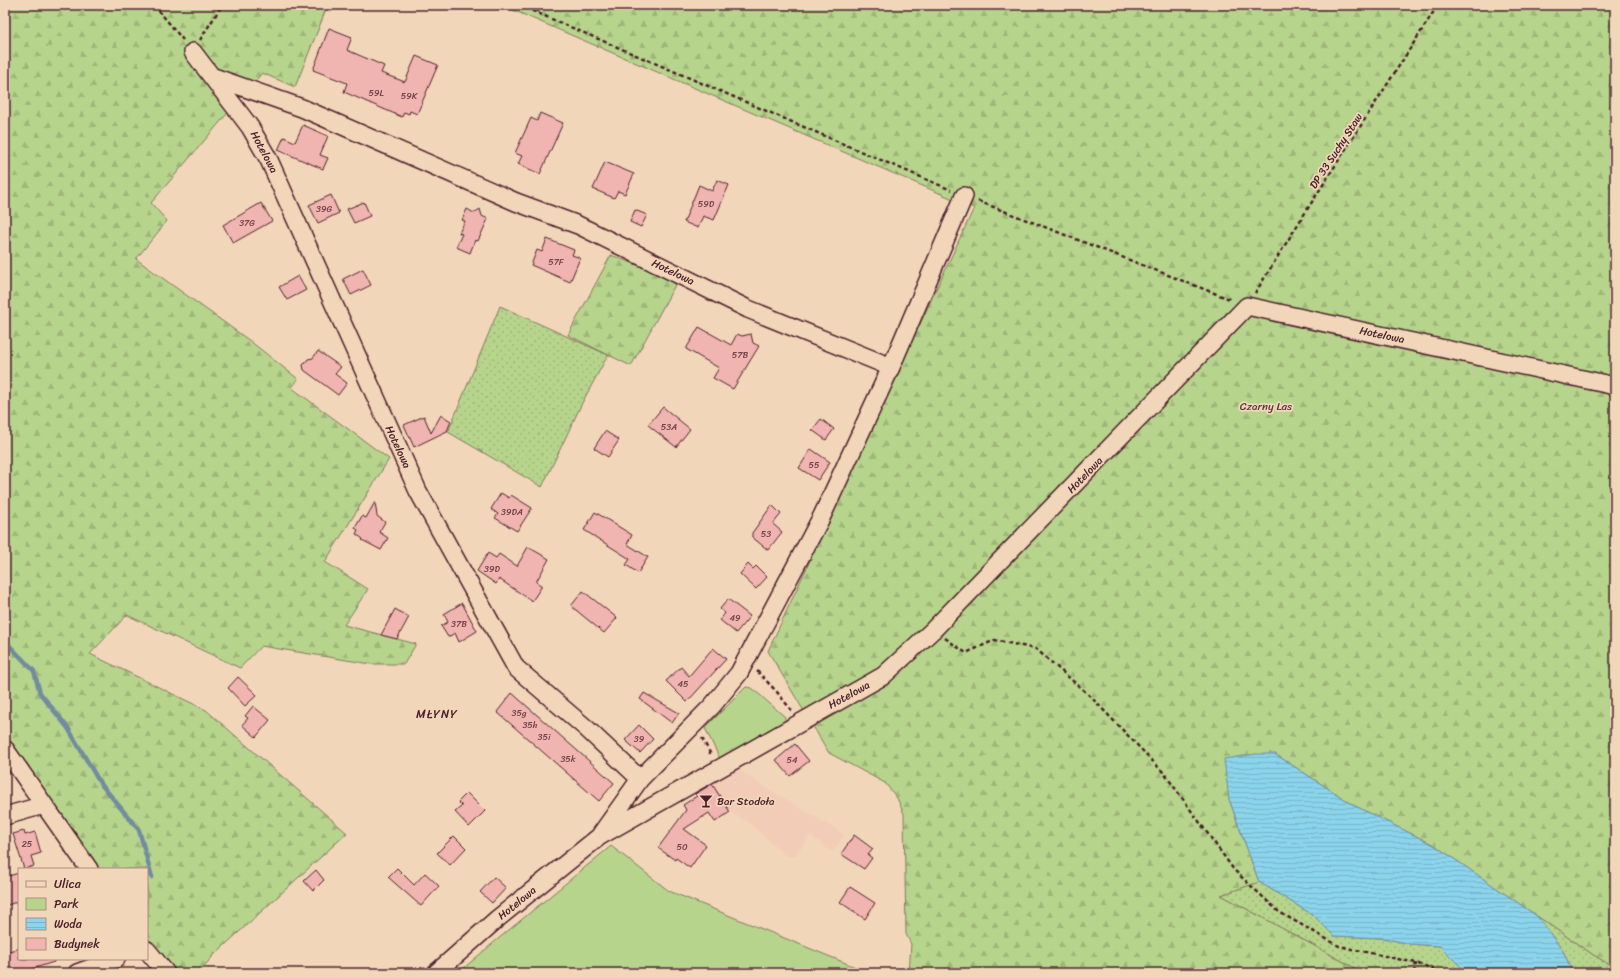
<svg xmlns="http://www.w3.org/2000/svg" width="1620" height="978" font-family="Sriracha,sans-serif">
	<style>
		.built { fill: #f2ccb7 }
		.grass { fill: url(#grass-dots); stroke: #807a5c }
		.forest { fill: url(#forest-firs); stroke: #807a5c }
		.green { fill: #b7d48c; stroke: #807a5c }
		.water { fill: url(#water-rules); stroke: #718c9f }
		.lines { fill: none; stroke-linecap: round; stroke-linejoin: round }
		.stream { stroke: #718c9f; stroke-width: 4.5 }
		.building { fill: #f1b5b1; stroke: #4a1f2b }
		.minor-casing { stroke: #4a1f2b; stroke-width: 20 }
		.path { stroke: #4a1f2b; stroke-width: 2.5; stroke-dasharray: 4 3; stroke-linecap: butt }
		.minor { stroke: #f2d6b9; stroke-width: 17 }
		.labels { text-anchor: middle; dominant-baseline: central; stroke-width: 3.5; stroke-linejoin: round; paint-order: stroke }
		.number-label { font-size: 9px; fill: #74444c }
		.street-label { font-size: 11px; fill: #4a1f2b; stroke: #f2d6b9 }
		.park-label { font-size: 11px; fill: #5a3a3a; stroke: #f2d6b9 }
		.poi-label { font-size: 11px; fill: #4a1f2b; stroke: #f2d6b9; text-anchor: start }
		.neighbourhood-label { font-size: 12px; letter-spacing: 1px; fill: #4a1f2b; stroke: #f2d6b9 }
	</style>
	<defs>
		<pattern id="grass-dots" width="8" height="8" patternUnits="userSpaceOnUse"><rect width="8" height="8" fill="#b7d48c"/><path d="M2 2h.1M6 6h.1" fill="none" stroke="#9fb679" stroke-width="1.8" stroke-linecap="round"/></pattern>
		<pattern id="forest-firs" width="22" height="20" patternUnits="userSpaceOnUse"><rect width="22" height="20" fill="#b7d48c"/><path d="M5 1l3.5 6h-7zM16 11l3.5 6h-7z" fill="#9fb679"/></pattern>
		<pattern id="water-rules" width="6" height="5" patternUnits="userSpaceOnUse"><rect width="6" height="5" fill="#8bd4ec"/><path d="M0 2.5h6" fill="none" stroke="#79b6cb"/></pattern>
	</defs>
	<rect width="100%" height="100%" fill="#f2d6b9"/>
	<filter id="ink" filterUnits="userSpaceOnUse"><feTurbulence type="fractalNoise" baseFrequency=".025" numOctaves="2"/><feDisplacementMap in="SourceGraphic" scale="8" xChannelSelector="R" yChannelSelector="G"/><feConvolveMatrix kernelMatrix="1 2 1 2 8 2 1 2 1" color-interpolation-filters="sRGB"/></filter>
	<g filter="url(#ink)">
		<path class="built" d="M735 767 757 782 845 835 832 852 811 835 798 851 796 856H786L748 822 730 812 715 822 709 813 694 823 683 805 696 796 694 791Z"/>
		<path class="grass" d="M500 306 608 355 583 401 542 487 448 432Z
			M1259 882 1313 915 1334 936 1383 938 1410 944 1440 946 1467 973H1364L1221 895Z
			M1537 916 1592 954 1615 968V973H1573L1563 951Z"/>
		<path class="forest" d="M5 5H328L295 87 262 73 151 203 167 221 136 259 250 341 298 379 292 388 389 459 325 562 368 589 344 625 416 644 404 664H371L261 646 240 668 127 615 90 654 206 710 347 833 214 955 198 973H177L147 937V869H98L5 736Z
			M501 5H1615V968L1592 954 1434 845 1355 806 1275 754 1229 799 1259 882 1221 895 1364 973H909L911 944 906 934 904 814 897 798 885 783 829 753 768 651 974 208Z
			M611 255 676 280 675 285 631 366 568 335Z"/>
		<path class="green" d="M746 687 752 688 785 717V723L720 759 705 728Z
			M611 846 669 891 870 973H458L492 944Z"/>
		<path class="water" d="M1256 754H1275L1355 806 1434 845 1537 916 1563 951 1573 973H1467L1440 946 1410 944 1383 938 1334 936 1313 915 1259 882 1229 799 1224 759Z"/>
		<g class="lines">
			<path class="stream" d="M5 641 34 671 40 693 68 728 100 783 139 830 152 877"/>
		</g>
		<path class="building" d="M329 28 352 37 347 50 384 66 381 73 405 82 416 56 438 65 417 114 410 111 409 114 404 112 402 117 344 92 347 83 313 70Z
			M540 113 563 123 540 174 518 164 522 156 515 153 531 118 537 121Z
			M303 125 328 136 320 155 328 158 323 169 278 150 284 137 295 142Z
			M605 162 634 174 625 194 618 191 614 198 593 189Z
			M717 180 729 185 714 220 703 216 698 228 684 222 699 185 712 191Z
			M331 195 339 213 318 223 309 205Z
			M364 202 370 216 354 223 347 209Z
			M261 203 272 221 233 243 223 225Z
			M467 209 474 213 480 209 482 216 488 219 478 241 475 240 470 253 456 247 462 234 459 233 465 221 462 220Z
			M635 210 647 215 641 227 630 222Z
			M547 239 574 250 572 255 580 258 570 282 531 265 537 250 542 252Z
			M363 269 371 285 351 295 343 279Z
			M298 276 306 290 287 300 279 287Z
			M699 327 731 345 737 334 742 336 751 334 753 343 759 346 733 389 713 378 719 368 686 349Z
			M318 351 341 367 335 374 347 383 338 395 304 370 303 365 308 359 313 358Z
			M663 407 690 429 676 447 648 425Z
			M441 415 451 421 447 431 414 447 404 425 424 416 431 433Z
			M821 419 834 429 826 440 812 430Z
			M605 431 619 440 608 457 594 448Z
			M811 449 830 462 818 480 799 468Z
			M501 493 509 498 511 495 532 508 517 531 495 518 498 514 491 509Z
			M375 502 377 516 385 522 379 532 388 538 381 550 362 540 363 539 356 534 358 530 355 528 362 516 366 518Z
			M772 505 781 514 773 524 782 532 768 550 752 537V533Z
			M595 512 632 535 627 544 648 557 638 573 626 565 630 559 584 530Z
			M528 547 549 559 536 582 542 586 532 601 499 579 496 584 477 571 488 553 496 558 499 554 517 566Z
			M748 564 753 569 756 566 767 577 756 589 740 574Z
			M583 591 617 618 604 633 571 606Z
			M728 599 750 616 736 633 720 620 725 613 720 609Z
			M462 603 477 631 459 642 455 633 448 637 441 626 448 622 444 614Z
			M395 609 409 617 397 639 381 635Z
			M713 648 726 659 687 702 666 681 681 667 689 676Z
			M238 677 257 695 245 706 228 688Z
			M512 693 614 783 599 801 497 712Z
			M644 693 679 713 672 723 640 699Z
			M253 706 270 720 256 737 242 725 248 718 245 716Z
			M639 725 653 739 640 753 625 740Z
			M795 744 809 761 790 776 776 760Z
			M712 784 730 812 715 822 709 813 684 829 706 845 690 868 676 858 675 860 658 848 686 810 683 805 697 796 695 794Z
			M467 793 485 811 469 827 455 812 462 806 458 802Z
			M24 831 25 835 35 832 41 853 31 856 34 866 24 869 13 834Z
			M854 835 873 849 868 855 872 858 864 869 841 854Z
			M454 836 466 848 450 865 437 853Z
			M397 868 414 885 425 873 439 886 421 906 388 877Z
			M316 870 324 880 313 891 304 881Z
			M19 873V901L5 906V877Z
			M494 877 506 888 492 903 480 892Z
			M850 887 875 903 865 919 840 902Z
			M19 948V959H54V962L19 973H5V961L8 960 6 952Z"/>
		<g class="lines">
			<g class="minor-casing">
				<path id="minor" d="M193 52 250 127 269 160 418 491 516 668 586 728 640 779
					M211 76 302 108 516 202 578 225 748 309 891 367
					M5 749 89 869
					M5 816 44 805
					M601 834 640 779 712 706 739 673 822 516 891 367 964 196
					M147 950 166 973
					M77 973 116 959
					M436 973 497 919 600 836 883 676 933 630 1247 306 1615 386"/>
			</g>
			<path class="path" d="M154 5 183 40
				M519 5 951 190
				M537 12 541 5
				M200 40 222 5
				M978 201 1232 300
				M1255 293 1310 205 1438 5
				M945 638 966 653 995 640 1036 649 1089 695 1164 773 1234 870 1279 912 1339 946 1416 963 1442 973
				M757 671 777 692 792 711
				M702 738 711 755
				M1414 973 1416 963"/>
			<use href="#minor" class="minor"/>
		</g>
	</g>
	<defs>
		<g id="bar-bare" transform="scale(1.08)"><path d="M-6-5H6L.8 .8V4.5H3.5V6h-7V4.5H-.8V.8Z" fill="#4a1f2b" stroke="#f2d6b9" stroke-width="2.5" paint-order="stroke"/></g>
	</defs>
	<g fill-rule="evenodd">
		<use href="#bar-bare" x="706" y="801"/>
	</g>
	<g class="labels">
		<g class="number-label">
			<text x="376" y="93">59L</text>
			<text x="409" y="96">59K</text>
			<text x="706" y="204">59D</text>
			<text x="324" y="209">39G</text>
			<text x="247" y="223">37G</text>
			<text x="556" y="262">57F</text>
			<text x="740" y="355">57B</text>
			<text x="669" y="427">53A</text>
			<text x="814" y="465">55</text>
			<text x="512" y="512">39DA</text>
			<text x="766" y="534">53</text>
			<text x="492" y="569">39D</text>
			<text x="735" y="618">49</text>
			<text x="459" y="624">37B</text>
			<text x="683" y="684">45</text>
			<text x="519" y="713">35g</text>
			<text x="530" y="725">35h</text>
			<text x="544" y="737">35i</text>
			<text x="639" y="739">39</text>
			<text x="568" y="759">35k</text>
			<text x="792" y="760">54</text>
			<text x="27" y="844">25</text>
			<text x="682" y="847">50</text>
		</g>
		<g class="street-label">
			<text transform="translate(1336 151) rotate(-57)">DP 33 Suchy Staw</text>
			<text transform="translate(264 152) rotate(62)">Hotelowa</text>
			<text transform="translate(673 272) rotate(26)">Hotelowa</text>
			<text transform="translate(1382 335) rotate(12)">Hotelowa</text>
			<text transform="translate(398 447) rotate(65)">Hotelowa</text>
			<text transform="translate(1085 475) rotate(-46)">Hotelowa</text>
			<text transform="translate(849 695) rotate(-29)">Hotelowa</text>
			<text transform="translate(517 903) rotate(-39)">Hotelowa</text>
		</g>
		<g class="park-label">
			<text x="1266" y="406">Czarny Las</text>
		</g>
		<g class="poi-label">
			<text x="717" y="801">Bar Stodoła</text>
		</g>
		<g class="neighbourhood-label">
			<text x="437" y="714">MŁYNY</text>
		</g>
	</g>
	<rect width="1620" height="978" fill="none" stroke="#f2d6b9" stroke-width="20"/>
	<rect x="10" y="10" width="1600" height="958" fill="none" stroke="#4a1f2b" stroke-width="1.5" filter="url(#ink)"/>
	<rect x="18" y="868" width="130" height="92" fill="#f2d6b9" stroke="#af8d80"/>
	<rect x="26" y="881" width="20" height="6" fill="#f2d6b9" stroke="#af8d80"/>
	<text x="54" y="888" font-size="12" fill="#4a1f2b">Ulica</text>
	<rect x="26" y="898" width="20" height="12" fill="#b7d48c" stroke="#af8d80"/>
	<text x="54" y="908" font-size="12" fill="#4a1f2b">Park</text>
	<rect x="26" y="918" width="20" height="12" fill="url(#water-rules)" stroke="#af8d80"/>
	<text x="54" y="928" font-size="12" fill="#4a1f2b">Woda</text>
	<rect x="26" y="938" width="20" height="12" fill="#f1b5b1" stroke="#af8d80"/>
	<text x="54" y="948" font-size="12" fill="#4a1f2b">Budynek</text>
</svg>
